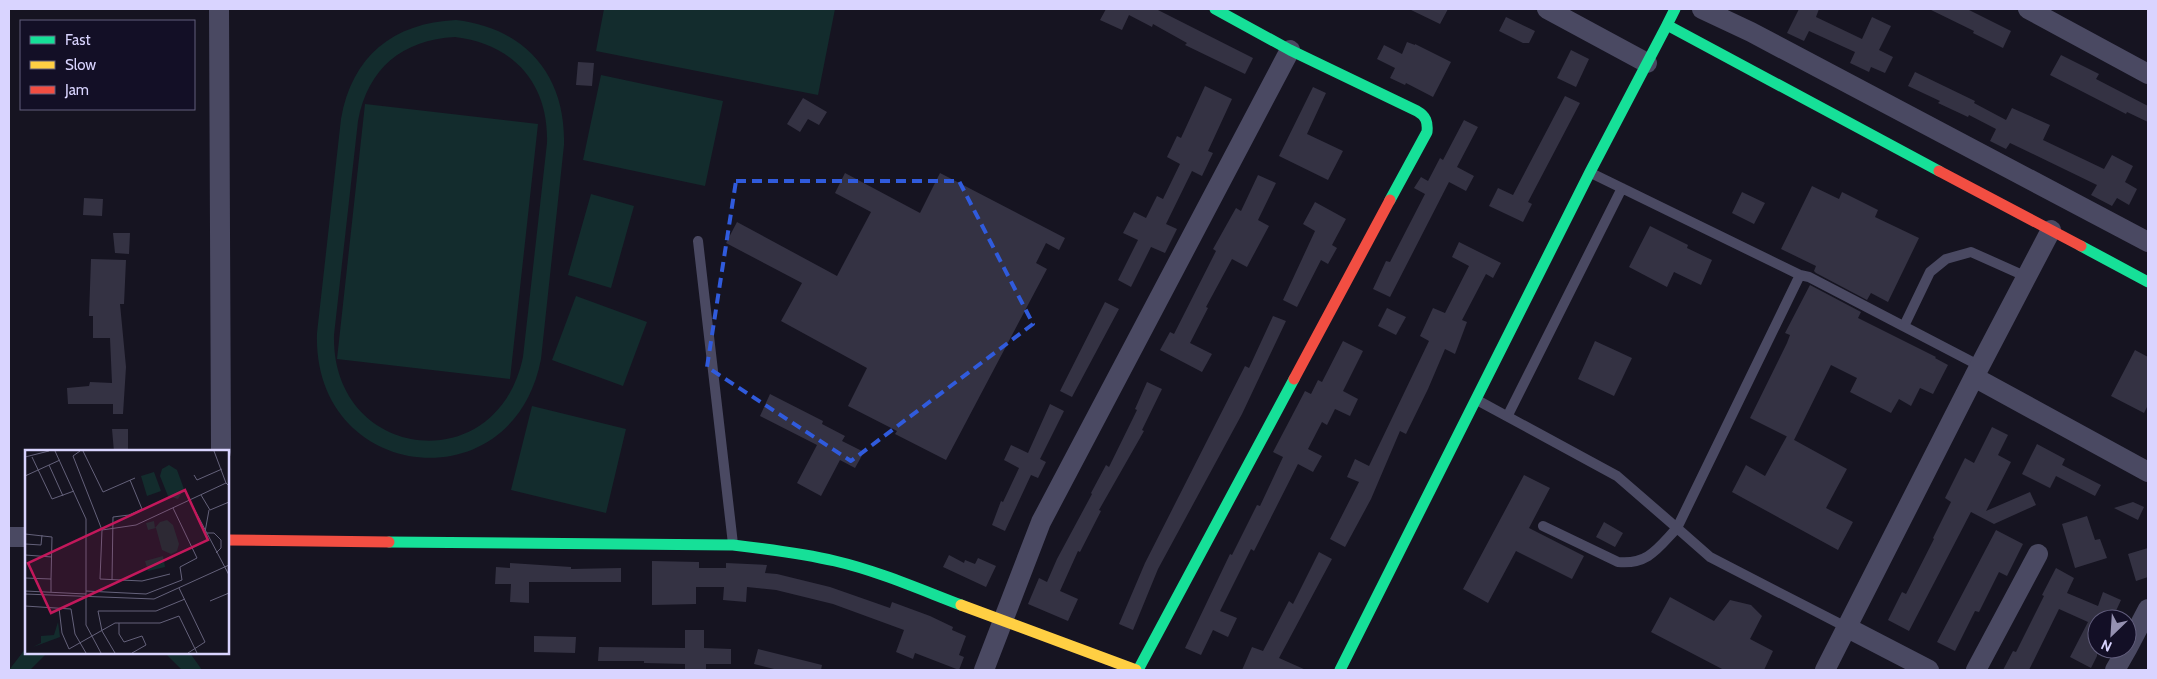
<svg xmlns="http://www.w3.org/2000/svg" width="2157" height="679" font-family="Cabin,sans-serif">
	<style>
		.green { fill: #132c2d; fill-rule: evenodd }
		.building { fill: #343243 }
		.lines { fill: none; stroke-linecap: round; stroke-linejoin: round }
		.lane { stroke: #4a4962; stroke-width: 10 }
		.street { stroke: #4a4962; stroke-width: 20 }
		.fast { stroke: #16e098; stroke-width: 11 }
		.slow { stroke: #ffcf43; stroke-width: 11 }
		.jam { stroke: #f24e42; stroke-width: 11 }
		.marked { fill: none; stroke: #305bdc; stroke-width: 4; stroke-dasharray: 10 6; stroke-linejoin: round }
		.inset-road { fill: none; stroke: #64617a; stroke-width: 1 }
		.view { fill: #c2185b; fill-opacity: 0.15; stroke: #c2185b; stroke-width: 2.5 }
		.inset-edge { fill: none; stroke: #d9d4ff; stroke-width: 2.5 }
	</style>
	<rect width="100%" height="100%" fill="#161421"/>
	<path class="green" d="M604 9H835L818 95 596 51Z
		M456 20C525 28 566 75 564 145L541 359C513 506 312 482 317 333L341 119C352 56 393 23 456 20ZM455 37C514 44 549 84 547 143L523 357C497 482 331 461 334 335L358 121C368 68 402 40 455 37Z
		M601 75 723 101 705 186 583 160Z
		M365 104 538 124 510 379 337 359Z
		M591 194 634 206 611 288 568 275Z
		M576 296 647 322 623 386 552 360Z
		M532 406 626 429 606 513 511 490Z
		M26 648V653H47L30 670H9Z
		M165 653H190L202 670H182Z"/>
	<path class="building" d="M1106 9H1156L1253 58 1245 74 1185 45 1187 43 1153 24 1152 27 1129 15 1122 30 1100 20Z
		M1409 9H1448L1440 24Z
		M1799 9H1819L1816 17 1862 39 1872 17 1891 26 1879 50 1893 57 1885 73 1871 67 1869 72 1850 63 1855 52 1809 31 1804 41 1787 33Z
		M1929 9H1967L2011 31 2003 48 1973 33 1974 31Z
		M1506 17 1535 31 1529 43H1523L1499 31Z
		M1407 42 1415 45V44L1451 62 1433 97 1406 83 1405 85 1390 78 1395 68 1377 59 1384 45 1402 54Z
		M1571 50 1589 59 1576 87 1557 78Z
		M2061 55 2099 74 2096 79 2148 106V122L2127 112 2126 114 2050 75Z
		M578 62 594 63 592 86 576 85Z
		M1915 72 1975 101 1974 103 2006 120 2012 108 2050 125 2043 140 2104 169 2112 155 2133 166 2125 182 2137 189 2129 205 2117 198 2112 206 2091 195 2097 185 2010 143 2006 149 1990 141 1996 129 1969 115 1968 117 1938 103 1940 101 1908 86Z
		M1205 86 1232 99 1208 151 1213 153 1202 176 1192 171 1166 224 1177 229 1165 253 1151 247 1131 287 1118 280 1138 240 1123 233 1134 212 1146 218 1157 196 1163 199 1180 164 1167 157 1177 136 1181 138Z
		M1313 87 1326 93 1307 134 1343 151 1328 180 1279 156Z
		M1565 96 1580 103 1528 202 1532 204 1523 222 1489 206 1498 188 1513 195Z
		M803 98 827 112 819 125 808 119 800 132 787 124Z
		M1464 120 1478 127 1457 167 1474 176 1466 191 1449 182 1390 297 1373 289 1386 261 1390 262 1425 194 1414 188 1421 177 1428 181 1440 158 1443 160Z
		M845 173 920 213 940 173 1065 238 1059 250 1046 243 1036 263 1047 269 946 460 895 434 897 431 848 406 867 368 781 321 802 283 726 243 737 222 837 276 871 212 835 193Z
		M1258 175 1276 183 1258 220 1269 226 1247 267 1232 259 1206 307 1208 308 1190 343 1212 354 1202 372 1160 350 1170 332 1174 334 1216 251 1213 249 1236 208 1241 211Z
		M1812 186 1839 199 1842 192 1878 210 1875 217 1919 238 1888 302 1871 293 1867 300 1816 273 1814 271 1816 266 1781 249Z
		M1742 192 1765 203 1754 224 1732 213Z
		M84 198 103 199 102 216 83 215Z
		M1315 202 1346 219 1332 245 1337 248 1328 264 1321 260 1297 307 1283 300 1315 231 1303 224Z
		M1650 226 1688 245 1687 248 1712 260 1701 285 1674 272 1667 287 1629 267Z
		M113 233H130L129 254 115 253Z
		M1459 242 1501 263 1493 278 1486 274 1462 320 1467 322 1455 354 1445 349 1428 389 1406 434 1400 431 1371 499 1345 547 1330 539 1359 482 1347 477 1355 459 1369 466 1429 341 1420 336 1433 308 1445 313 1469 266 1452 257Z
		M91 259 126 260 124 304H120L126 367 123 414H113V404H68L67 388 89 386 90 382 112 383 110 338H93V316H89Z
		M1810 285 1861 312 1858 318 1936 357 1935 358 1948 365 1933 394 1920 388 1911 406 1899 399 1891 413 1850 392 1857 378 1831 365 1794 440 1750 418 1787 343 1790 335 1785 333Z
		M1105 302 1119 309 1072 397 1060 391Z
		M1387 308 1406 317 1396 335 1378 326Z
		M1273 316 1286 321 1242 414 1158 569 1133 630 1119 624 1145 563 1245 366 1249 368Z
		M1343 341 1363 351 1343 391 1358 399 1350 416 1335 409 1327 425 1322 422 1308 449 1322 456 1313 472 1298 464 1254 551 1251 549 1220 611 1237 618 1228 637 1213 630 1201 655 1185 648 1230 554 1232 555 1257 505 1260 506 1283 457 1273 452 1305 391 1311 394 1318 380 1322 382Z
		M1595 341 1632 358 1614 396 1578 379Z
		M2135 350 2148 357V405L2144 413 2111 396Z
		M1147 382 1162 389 1142 430 1144 431 1099 510 1101 511 1080 552 1078 551 1060 591 1078 599 1068 621 1028 604 1039 578 1047 582 1057 559 1092 494 1091 493 1106 465 1109 467 1137 410 1135 409Z
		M770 394 823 421 822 424 845 436 842 441 864 452 855 468 840 460 821 496 797 483 817 445 760 416Z
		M1050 404 1064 411 1040 459 1046 462 1038 478 1031 475 1005 531 992 525 1001 501 1003 502 1019 468 1004 460 1011 445 1028 453Z
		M1992 427 2008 435 1998 455 2011 462 1986 511 2030 492 2036 505 1994 524 1971 512 1909 631 1888 620 1902 592 1906 594 1934 539 1933 538 1951 502 1945 498 1965 458 1974 463Z
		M112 429H128V452H114Z
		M1787 436 1847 469 1826 508 1853 522 1838 550 1732 492 1746 465 1765 476Z
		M2037 444 2065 459 2062 465 2101 485 2095 496 2056 476 2050 488 2022 474Z
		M1524 475 1550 488 1529 528 1584 556 1572 579 1516 551 1488 603 1463 589Z
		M2133 502 2144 507 2138 520 2114 508Z
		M2087 516 2095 540 2100 539 2107 558 2075 568 2062 524Z
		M1604 522 1623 533 1615 547 1596 537Z
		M1996 530 2023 544 2007 576 1999 572 1979 612 1975 611 1955 651 1937 642Z
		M2148 548V577L2136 581 2128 554Z
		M1319 552 1332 559 1279 658 1306 670H1242L1252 647 1263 651 1289 601 1293 604Z
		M949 555 964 563 965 560 975 564 978 558 996 566 986 587 943 567Z
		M652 561 699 562V568H726V563L767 565 765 573 777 574 830 587 890 608 892 602 930 616 953 627 952 630 966 636 959 655 964 657 959 670 915 653 913 659 896 652 904 630 833 604 776 590 747 587 746 602 723 600 724 587H696V604L652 605Z
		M510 563 571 567V569L621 568V582H529V603L510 602 511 584H495L496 567 510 568Z
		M2056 568 2074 578 2067 593 2098 606 2103 592 2121 600 2115 613 2129 619H2097V656L2091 668 2070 657 2088 622 2059 609 2029 670H2003L2013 651 2016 652 2044 596 2042 595Z
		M1670 597 1714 621 1730 600 1751 605 1762 616 1750 639 1773 651 1764 670H1724L1651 632Z
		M685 630H704V648L731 649V664H706V670H685V664L644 663V661H598L599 647 685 648Z
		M534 636 576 637 575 653 534 652Z
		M758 649 822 665 821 670H778L754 664Z"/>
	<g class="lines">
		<path class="lane" d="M1591 173 1800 275 1677 528 1710 557 1846 627
			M698 241 733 544
			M1800 275 1809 277 1980 366
			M1904 326 1930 272 1946 259 1971 252 2027 277
			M1477 400 1617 476 1677 528C1658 548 1648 565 1618 562L1543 526
			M1508 415 1622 188"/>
		<path class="street" d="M219 9 221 452
			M1547 9 1647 63
			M1702 9 1751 32 2148 242
			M2028 9 2148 74
			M2051 230 1974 377 2148 472
			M9 537H26
			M1846 627 1929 670
			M2127 649 2148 609
			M984 670 1041 522 1290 50
			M1825 670 1974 377
			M1976 670 2038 554
			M2115 670 2127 649"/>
		<path class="fast" d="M1215 9 1290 50 1417 111C1426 116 1428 122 1427 132L1390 200
			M1675 9 1667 25 1939 171
			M2081 246 2148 282
			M389 542 733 545C767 549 801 553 835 561 878 571 919 589 961 605
			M1138 670 1294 379
			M1340 670 1590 172 1667 25"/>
		<path class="slow" d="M961 605 1136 670"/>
		<path class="jam" d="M1939 171 2081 246
			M1294 379 1390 200
			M228 540 389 542"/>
	</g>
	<path class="marked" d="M736 181H959L1033 324 851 461 707 367Z"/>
	<g transform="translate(25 450)">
		<rect width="204" height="204" fill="#161421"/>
		<path d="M144 15 152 20 159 39 153 49 143 46 135 26 137 19ZM129 22 136 41 122 46 116 26ZM142 70 148 75 154 94 152 101 146 104 137 100 131 78 123 80 121 73 129 71 130 78 135 72ZM138 106 140 117 123 121 120 111ZM33 172 35 187 8 197 16 193V186L29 185Z" fill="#132c2d"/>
		<path class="inset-road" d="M30 1 61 69V144M55 1 48 6 77 80M58 1 78 42 110 28M189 1 201 33M0 7 24 1M7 7 27 49 49 41M24 15 38 46M169 25 172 30 197 19M0 26 35 10M176 45 185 60 204 52M165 51 204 125M180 82 184 60M180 83H189L196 90V98L191 103M0 84 27 87 26 129M0 94 16 95 17 85M0 105 27 107M145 124 117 131 75 129 77 80 111 75 201 33 204 36M0 128 26 129V142M87 130 88 67 104 65 117 59 105 30M154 138 180 192 163 203M0 141 61 144V175L76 203M61 141 121 144 157 130 155 117 172 108 148 58M0 144 129 149 204 115M185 151 204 143M0 156 46 159 50 184 61 203M34 158 37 183 44 199 90 173H135L154 166 172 203M94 173V184L99 192 117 186 121 195 107 203M90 203 77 181 73 161H131L160 149"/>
		<path class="view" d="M160 40 183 90 26 163 3 113Z"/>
		<rect width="204" height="204" class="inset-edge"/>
	</g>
	<rect width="2157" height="679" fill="none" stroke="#d9d4ff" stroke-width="20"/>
	<rect x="20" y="20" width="175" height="90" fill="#130f26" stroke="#625e7d"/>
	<rect x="30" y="36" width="25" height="8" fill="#16e098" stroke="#625e7d"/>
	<text x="65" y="45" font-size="15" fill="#d9d4ff">Fast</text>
	<rect x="30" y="61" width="25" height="8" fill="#ffcf43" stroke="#625e7d"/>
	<text x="65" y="70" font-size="15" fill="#d9d4ff">Slow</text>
	<rect x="30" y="86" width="25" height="8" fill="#f24e42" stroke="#625e7d"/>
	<text x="65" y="95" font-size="15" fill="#d9d4ff">Jam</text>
	<g transform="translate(2112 634) rotate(205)"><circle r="24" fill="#130f26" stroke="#625e7d"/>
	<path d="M0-4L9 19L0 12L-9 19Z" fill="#9591b1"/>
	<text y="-8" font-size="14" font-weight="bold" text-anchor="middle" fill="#d9d4ff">N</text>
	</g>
</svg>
